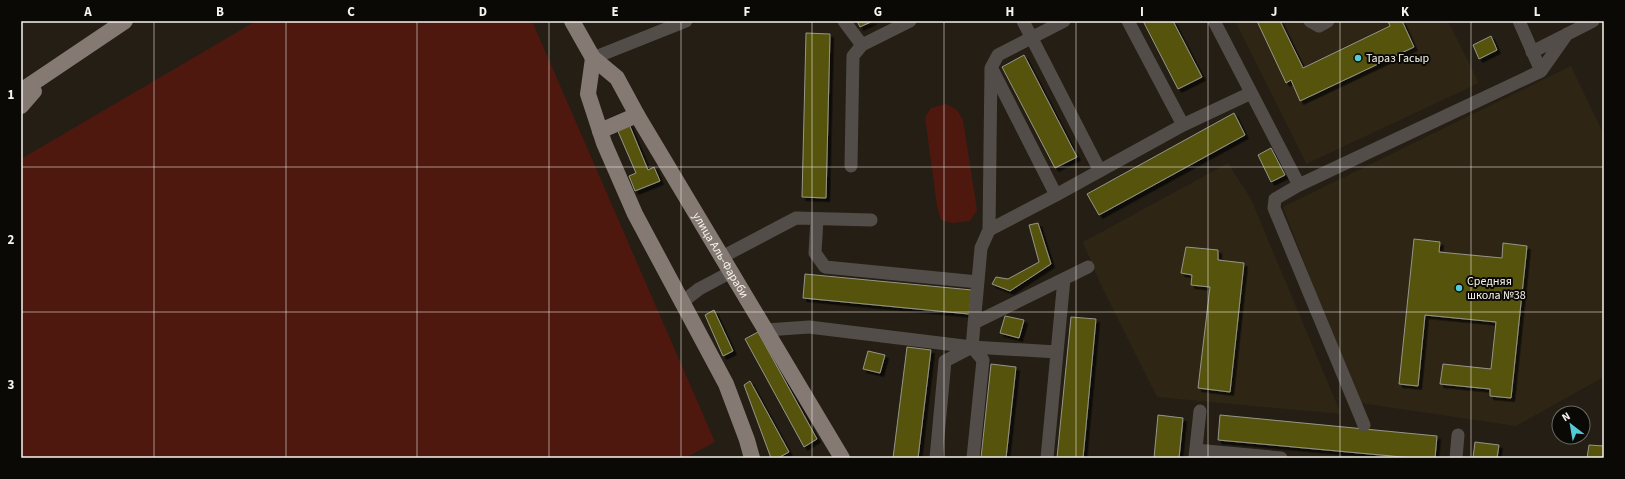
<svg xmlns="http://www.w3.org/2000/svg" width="1625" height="479" font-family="'Source Sans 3',sans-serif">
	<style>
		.built { fill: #2e2515 }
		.green { fill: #4f180f }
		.building { fill: #57530f; stroke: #969688; filter: url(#shadow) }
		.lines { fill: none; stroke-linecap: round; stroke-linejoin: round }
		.minor { stroke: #524d49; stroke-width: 13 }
		.major { stroke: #847a73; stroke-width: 16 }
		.grid { fill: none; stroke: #f8f4ed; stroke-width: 1; stroke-opacity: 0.55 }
		.poi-dot { fill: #52cbd7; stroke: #0b0905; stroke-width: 1.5 }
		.labels { text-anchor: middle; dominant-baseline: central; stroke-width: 4; stroke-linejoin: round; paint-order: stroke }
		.poi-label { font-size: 12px; fill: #f8f4ed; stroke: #0b0905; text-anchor: start }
		.street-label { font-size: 12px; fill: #f8f4ed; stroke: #0b0905 }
		.neatline { fill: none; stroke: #f8f4ed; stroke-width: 1.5 }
		.grid-label { font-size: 13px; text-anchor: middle; font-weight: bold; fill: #f8f4ed }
	</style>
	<defs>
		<filter id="shadow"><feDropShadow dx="3.5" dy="3.5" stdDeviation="0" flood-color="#0009"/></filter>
	</defs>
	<rect width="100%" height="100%" fill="#241e14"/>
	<path class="built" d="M1235 21H1448L1479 83 1302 166 1306 163Z
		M1571 66 1604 135V377L1516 426 1360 403 1345 369 1283 207Z
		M1228 163 1251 199 1341 414 1157 397 1099 281 1083 242Z"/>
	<path class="green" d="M256 21H532L715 442 685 458H21V159Z
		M946 104 957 110 963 120 977 210 970 221 952 223 941 220 937 206 925 117 931 108Z"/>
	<path class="building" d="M857 21H873L860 27Z
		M1143 21H1173L1202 77 1178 89Z
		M1257 21H1280L1303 68 1390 26 1388 21H1402L1414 47 1300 101 1291 80 1286 83Z
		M806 33 830 34 826 198 802 197Z
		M1491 36 1497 50 1479 59 1473 45Z
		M1024 55 1077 157 1055 168 1002 67Z
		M1234 113 1245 135 1099 215 1087 194Z
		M629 124 648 170 654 167 660 181 635 191 629 176 636 173 617 129Z
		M1271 148 1285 175 1271 182 1258 155Z
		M1038 223 1051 264 1010 291 992 284 996 277 1008 279 1039 262 1029 225Z
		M1414 239 1440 242 1439 252 1502 258 1503 243 1527 246 1511 398 1490 396V389L1440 384 1443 364 1491 369 1496 322 1425 315 1418 386 1399 384Z
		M1186 247 1218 250V260L1244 263 1230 392 1198 388 1210 287 1191 285 1192 275 1181 273Z
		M805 274 972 290 969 314 803 298Z
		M714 310 733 351 723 356 705 315Z
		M1005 316 1024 320 1019 338 1000 333Z
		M1071 317 1096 319 1083 458H1057Z
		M758 332 817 439 804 447 745 339Z
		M907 347 931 350 918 458H893Z
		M868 351 885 355 880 373 863 369Z
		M991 364 1016 367 1006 458H981Z
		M750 381 789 452 778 458H771L744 385Z
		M1158 415 1183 418 1179 458H1154Z
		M1220 415 1437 436 1435 458H1413L1218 440Z
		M1475 442 1499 445 1497 458H1473Z
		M1589 445 1604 446V458H1587Z"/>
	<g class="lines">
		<path class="minor" d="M844 21 862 45
			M1023 21 1100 171
			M1128 21 1183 125
			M1214 21 1299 185
			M1310 21 1319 26 1328 21
			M1519 21 1541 71
			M1532 52 1593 21
			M593 58 686 21
			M992 69 1056 195
			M851 166 853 56 862 45 910 21
			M817 219 815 253 825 267 978 282
			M989 230 991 68 998 55 1064 21
			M722 257 796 218 871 220
			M681 303 699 289 731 272
			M974 323 1088 267
			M766 330 809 327 972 347 1057 352
			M972 347 983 360 973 458
			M1364 425 1274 208 1275 199 1299 185 1541 71 1567 34
			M1196 450 1281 458
			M1195 457 1200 411
			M936 458 945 361 972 347 981 248 989 230 1056 195 1183 125 1251 93
			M1047 458 1064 279
			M1456 458 1458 435"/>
		<g class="major">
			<path id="s1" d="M572 21 593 58 617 78 637 115 842 458"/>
			<path d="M593 58 588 94 604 143 635 214 726 384 747 440 752 458"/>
			<path d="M21 91 125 21"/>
			<path d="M21 106 34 91"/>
			<path d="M600 131 637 115"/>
		</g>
	</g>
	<path class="grid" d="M154 21V458M286 21V458M417 21V458M549 21V458M681 21V458M812 21V458M944 21V458M1076 21V458M1208 21V458M1340 21V458M1471 21V458M21 167H1604M21 312H1604"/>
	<g class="poi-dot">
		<circle cx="1358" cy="58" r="4"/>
		<circle cx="1459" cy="288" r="4"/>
	</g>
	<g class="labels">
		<g class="poi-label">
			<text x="1366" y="58">Тараз Гасыр</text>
			<text x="1467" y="281">Средняя<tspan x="1467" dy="14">школа №38</tspan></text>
		</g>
		<g class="street-label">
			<text stroke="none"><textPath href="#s1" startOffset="279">улица Аль-Фараби</textPath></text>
		</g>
	</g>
	<rect width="1625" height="479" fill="none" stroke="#0b0905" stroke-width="44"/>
	<g transform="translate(1571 425) rotate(329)"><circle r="19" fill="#0b0905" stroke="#6a6762"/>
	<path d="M0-3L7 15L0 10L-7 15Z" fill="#52cbd7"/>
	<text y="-6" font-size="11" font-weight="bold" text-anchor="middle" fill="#f8f4ed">N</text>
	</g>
	<rect x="22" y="22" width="1581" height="435" class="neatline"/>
	<g class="grid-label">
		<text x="88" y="16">A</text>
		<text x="220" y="16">B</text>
		<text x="351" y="16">C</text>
		<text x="483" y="16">D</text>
		<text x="615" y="16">E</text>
		<text x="747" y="16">F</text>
		<text x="878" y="16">G</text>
		<text x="1010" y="16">H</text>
		<text x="1142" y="16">I</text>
		<text x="1274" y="16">J</text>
		<text x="1405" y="16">K</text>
		<text x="1537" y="16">L</text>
		<text x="11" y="99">1</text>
		<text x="11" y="244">2</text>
		<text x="11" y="389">3</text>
	</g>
</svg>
